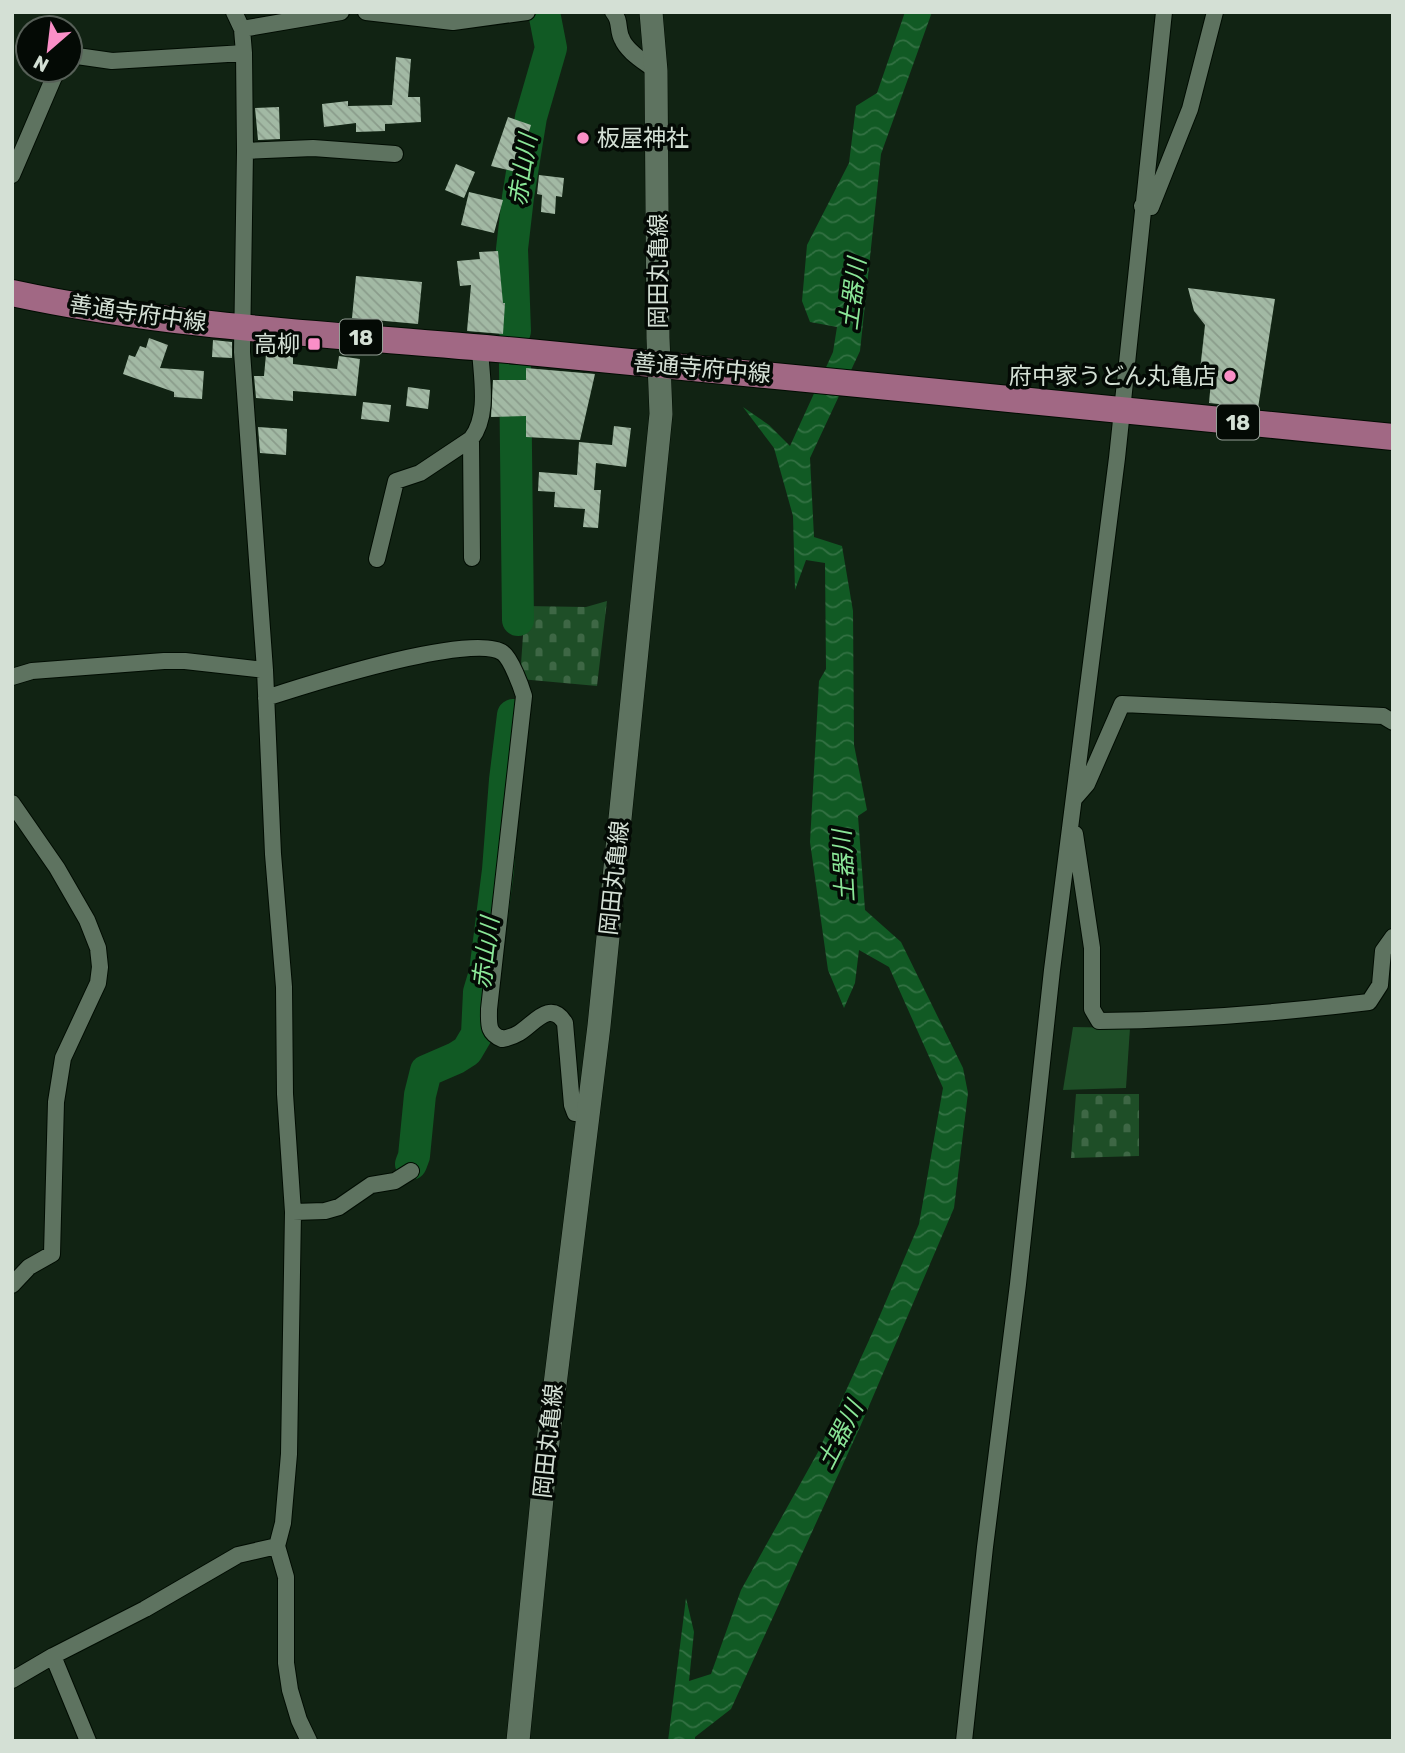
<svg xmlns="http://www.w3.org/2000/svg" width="1405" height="1753" font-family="Rubik,'Noto Sans JP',sans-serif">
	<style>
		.green { fill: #1e4e27 }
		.cemetery { fill: url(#cemetery-stones) }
		.water { fill: url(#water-waves) }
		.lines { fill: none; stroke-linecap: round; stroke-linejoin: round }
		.river { stroke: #115a24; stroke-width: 32 }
		.building { fill: url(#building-back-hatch) }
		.street-casing { stroke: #000c02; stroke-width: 18 }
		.secondary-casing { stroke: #000c02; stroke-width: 24 }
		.primary-casing { stroke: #000c02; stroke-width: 28 }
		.street { stroke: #5e7360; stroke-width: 16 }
		.secondary { stroke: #5e7360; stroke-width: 23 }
		.primary { stroke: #a16884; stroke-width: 26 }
		.poi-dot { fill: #fa8fc7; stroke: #040a05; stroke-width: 2.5 }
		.labels { text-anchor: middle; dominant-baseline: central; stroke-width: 7; stroke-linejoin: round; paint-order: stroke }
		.shield { fill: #040a05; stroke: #96a097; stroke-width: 2 }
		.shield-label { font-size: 21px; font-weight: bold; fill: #d4e0d5 }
		.poi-label { font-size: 23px; fill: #d4e0d5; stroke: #040a05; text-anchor: end }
		.street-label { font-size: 23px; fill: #d4e0d5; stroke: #040a05 }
		.water-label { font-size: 24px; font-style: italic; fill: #8ae697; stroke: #040a05 }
	</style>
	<defs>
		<pattern id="cemetery-stones" width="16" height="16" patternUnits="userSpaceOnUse" patternTransform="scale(1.75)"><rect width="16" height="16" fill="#1e4e27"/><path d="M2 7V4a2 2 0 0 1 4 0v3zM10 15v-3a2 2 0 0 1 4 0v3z" fill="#3e6745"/></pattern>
		<pattern id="water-waves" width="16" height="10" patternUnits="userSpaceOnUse" patternTransform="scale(1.75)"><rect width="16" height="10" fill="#115a24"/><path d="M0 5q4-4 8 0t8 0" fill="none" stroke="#337143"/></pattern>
		<pattern id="building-back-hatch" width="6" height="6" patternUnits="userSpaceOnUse" patternTransform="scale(1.75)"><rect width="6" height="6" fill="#a2b9a4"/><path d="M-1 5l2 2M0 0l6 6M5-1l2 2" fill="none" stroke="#8a9c8b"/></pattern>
	</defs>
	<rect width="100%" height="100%" fill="#112313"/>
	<path class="green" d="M1073 1027 1130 1028 1126 1088 1063 1090Z"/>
	<path class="cemetery" d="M607 601 597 686 520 679 525 606 586 607Z
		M1076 1094H1139V1156L1071 1158Z"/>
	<path class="water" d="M905 12H932L881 154 860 351 810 458 814 537 842 546 853 611 854 745 867 810 858 816 865 910 901 942 963 1068 968 1093 954 1208 860 1427 731 1709 695 1737V1741H668L686 1598 694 1632 689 1681 711 1674 741 1590 818 1452 875 1327 919 1224 943 1088 889 967 859 950 855 983 844 1008 828 970 810 842 819 681 826 669 825 563 806 560 795 590 793 516 774 448 743 407 769 425 790 446 833 352 837 327 810 322 802 301 807 245 849 163 856 106 877 93Z"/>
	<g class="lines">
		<path class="river" d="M515 331 512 249 518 197 531 117 551 48 544 12
			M515 364 518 620
			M411 1164 414 1156 420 1095 426 1071 456 1058 467 1051 477 1034 479 992 485 972 498 870 505 780 513 715"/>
	</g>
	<path class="building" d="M396 57 411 59 408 97H420L421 122 385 124V131L356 132V123L324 127 322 104 348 101V106L392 105Z
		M279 107 280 139 258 140 255 108Z
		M508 117 531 125 516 172 491 166Z
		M456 164 475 172 464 198 445 190Z
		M539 175 564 178 562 197 556 196 555 214 541 212 542 195 537 194Z
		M469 192 503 200 494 233 461 225Z
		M498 251 503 303H505L503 334 467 331 471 285 460 286 457 261 480 259 479 252Z
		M356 276 422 282 418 324 352 318Z
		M1188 288 1275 299 1258 408 1209 403 1212 370H1200L1205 325 1194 311Z
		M149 338 168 345 160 368 204 371 202 399 174 397V392L123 374 129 355 135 357 140 346 146 348Z
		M213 340 232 342V358L212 357Z
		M266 354 293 356V364L337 369 339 356 360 359 356 396 293 391V401L256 398 254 376H264Z
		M526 368 595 374 580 440 526 437V416L491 417 493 380H526Z
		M408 387 430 390 428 409 406 406Z
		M363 402 391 405 389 422 361 419Z
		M614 426 631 428 626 467 596 463 594 490H601L598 528 583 527 585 509 554 507 555 492 538 491 539 472 577 475 579 442 612 445Z
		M258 427 287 429 286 455 260 453Z"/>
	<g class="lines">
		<g class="street-casing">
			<path id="street" d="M234 12 242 29 244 53 245 151 242 352 265 670 273 854 284 987 285 1094 293 1212 289 1454 283 1523 277 1546 286 1577V1663L290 1690 299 1720 309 1741
				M366 12 453 22 527 12
				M613 12C621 20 617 30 622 39 627 52 645 62 656 71
				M242 29 341 12
				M70 55 112 61 244 53
				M245 151 313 148 395 154
				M12 175 57 70
				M1142 206 1151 207 1190 109 1215 12
				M471 439 472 558
				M377 559 396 481 420 473 471 439C490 415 481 376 480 348
				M12 677 32 671 164 661H185L265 670
				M266 698C303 686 474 631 503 653 511 659 521 686 524 696L489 1009C489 1024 487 1033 502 1039 508 1038 514 1036 519 1033 534 1024 550 999 565 1023L572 1105 575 1113 587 1114
				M1074 799 1087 784 1122 704 1383 716 1393 722
				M12 803 57 868 87 920 98 948 100 967 98 983 63 1058 56 1102 52 1254 29 1267 12 1285
				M1075 834 1092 948V1009L1099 1021C1190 1020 1279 1013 1369 1002L1380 985 1383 951 1393 937
				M293 1212 325 1211 339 1207 371 1185 395 1181 411 1171
				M53 1656 88 1741
				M12 1680 53 1656 145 1609 238 1555 277 1546
				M964 1741 985 1547 1018 1284 1052 970 1117 458 1164 12"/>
		</g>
		<g class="secondary-casing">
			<path id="secondary" d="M518 1741 546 1458 599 1026 661 414 658 338 656 71 651 12"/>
		</g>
		<g class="primary-casing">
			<path id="primary" d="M12 293C178 329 349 335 518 351 810 379 1101 408 1393 437"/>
		</g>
		<use href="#street" class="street"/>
		<use href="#secondary" class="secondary"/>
		<use href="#primary" class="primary"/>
	</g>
	<g class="poi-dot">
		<circle cx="583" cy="138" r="7"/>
		<rect x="307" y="337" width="14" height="14" rx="3.5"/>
		<circle cx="1230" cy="376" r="7"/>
	</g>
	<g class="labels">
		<g class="shield">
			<rect x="340" y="319.5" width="42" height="35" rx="5"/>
			<rect x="1217" y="404.5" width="42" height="35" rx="5"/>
		</g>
		<g class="shield-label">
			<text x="361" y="337">18</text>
			<text x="1238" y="422">18</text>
		</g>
		<g class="poi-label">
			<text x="597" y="138" text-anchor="start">板屋神社</text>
			<text x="300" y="344">高柳</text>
			<text x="1216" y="376">府中家うどん丸亀店</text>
		</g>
		<g class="street-label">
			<text transform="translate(658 271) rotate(-90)">岡田丸亀線</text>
			<text transform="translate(138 313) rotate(8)">善通寺府中線</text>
			<text transform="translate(702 368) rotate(5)">善通寺府中線</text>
			<text transform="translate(614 878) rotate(-84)">岡田丸亀線</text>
			<text transform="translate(548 1441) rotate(-84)">岡田丸亀線</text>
		</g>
		<g class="water-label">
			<text transform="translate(523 170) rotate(-81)">赤山川</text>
			<text transform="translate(853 294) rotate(-83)">土器川</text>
			<text transform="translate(844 866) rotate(-93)">土器川</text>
			<text transform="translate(486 953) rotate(-83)">赤山川</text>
			<text transform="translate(840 1435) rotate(-63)">土器川</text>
		</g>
	</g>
	<rect width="1405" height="1753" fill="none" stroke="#d4e0d5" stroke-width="28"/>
	<g transform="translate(49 49) rotate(208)"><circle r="33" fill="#040a05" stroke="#576058" stroke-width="2"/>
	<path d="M0-5L12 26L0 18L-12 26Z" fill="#fa8fc7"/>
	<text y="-10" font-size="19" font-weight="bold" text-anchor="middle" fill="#d4e0d5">N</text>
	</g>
</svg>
